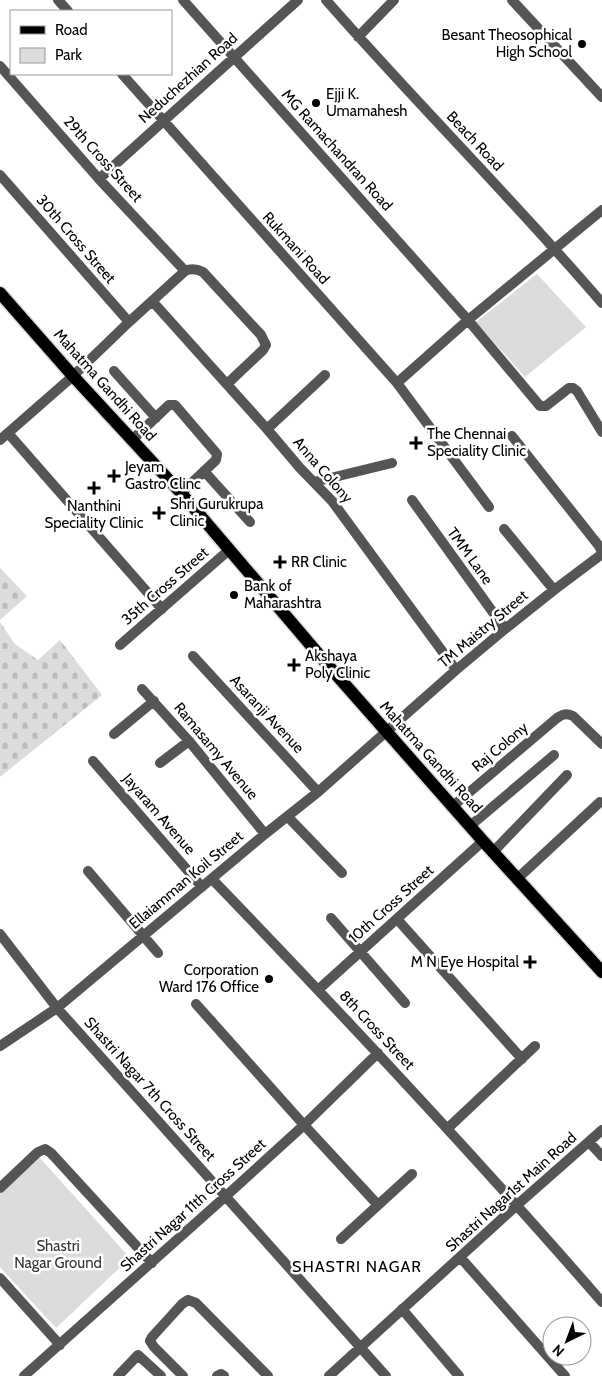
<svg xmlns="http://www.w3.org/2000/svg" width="602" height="1376" font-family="Cabin,sans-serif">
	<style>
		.green { fill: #dcdcdc }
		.cemetery { fill: url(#cemetery-stones) }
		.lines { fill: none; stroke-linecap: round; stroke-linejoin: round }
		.major-casing { stroke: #dbdbdb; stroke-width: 15 }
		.minor { stroke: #555; stroke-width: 10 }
		.major { stroke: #000; stroke-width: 12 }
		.poi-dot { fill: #000; stroke: #fff; stroke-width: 2 }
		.labels { text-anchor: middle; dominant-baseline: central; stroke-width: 5; stroke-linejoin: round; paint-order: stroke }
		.poi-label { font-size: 15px; fill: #000; stroke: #fff; text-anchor: start }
		.street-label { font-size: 15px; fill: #000; stroke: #fff }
		.park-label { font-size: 15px; fill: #333; stroke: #fff }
		.neighbourhood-label { font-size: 16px; letter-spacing: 1px; fill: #000; stroke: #fff }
	</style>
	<defs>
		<pattern id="cemetery-stones" width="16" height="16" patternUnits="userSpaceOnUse" patternTransform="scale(1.25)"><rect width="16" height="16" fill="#dcdcdc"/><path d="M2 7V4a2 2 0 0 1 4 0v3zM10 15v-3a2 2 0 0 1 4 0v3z" fill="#bbb"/></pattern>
	</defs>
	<rect width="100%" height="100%" fill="#fff"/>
	<path class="green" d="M537 274 586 327 525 377 476 322Z
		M40 1158 130 1258 56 1328 0 1267V1194Z"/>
	<path class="cemetery" d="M0 568 27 596 0 620Z
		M0 622 15 644 38 660 60 640 102 695 0 777Z"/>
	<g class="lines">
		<g class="major-casing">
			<path id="major" d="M0 293 73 376 181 493 326 663 483 841 602 972"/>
		</g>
		<path class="minor" d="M58 0 68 11
			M183 0 468 320 540 406H546L569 388H573L577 391 602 432
			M326 0C416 103 513 199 602 303
			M512 0 602 97
			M358 37 394 0
			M0 66 99 179 185 271
			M122 74 397 383 489 507
			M0 175 129 322
			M99 179 298 0
			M153 302 267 429 300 468 332 501 456 670
			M114 371 156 418
			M397 383 468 320 602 210
			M267 429 325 375
			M8 433 162 609
			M512 436 599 546 602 552
			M133 439 169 405H175L217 454 216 460 181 493
			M0 440 73 376 129 322 185 271C191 268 197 269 203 272L261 335 266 345 263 350 227 384
			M204 471 250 522
			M314 482 392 463
			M412 500 505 629
			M504 529 554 590
			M120 645 229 550
			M193 656 318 792
			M142 689 189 741 265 834
			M114 734 154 701
			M93 761 202 887
			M160 763 189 741
			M453 806 557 718C563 714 566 713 573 716L602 744
			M288 817 342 873
			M470 826 554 755
			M493 852 567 775
			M88 871 158 953
			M518 878 600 802
			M212 879C345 1017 476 1157 602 1302
			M331 918 405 1003
			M397 919 522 1059
			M0 934 57 1008 386 1376
			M319 989 483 841
			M196 1004 304 1125 378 1205
			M0 1046 57 1008 265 834 318 792 456 670 505 629 554 590 602 554
			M448 1128 535 1046
			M589 1142 602 1156
			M0 1188 38 1152 45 1149 51 1153 152 1263
			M341 1239 412 1174
			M460 1257 565 1376
			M0 1278 60 1345
			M402 1309 459 1376
			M24 1376 226 1196 304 1125 378 1053
			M118 1376 138 1355 161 1376
			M183 1376 154 1347 150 1341 152 1337 182 1304 188 1300 196 1303 268 1376
			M217 1376 221 1374 224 1376
			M329 1376 517 1205 602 1130"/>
		<use href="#major" class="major"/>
	</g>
	<g class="poi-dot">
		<circle cx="582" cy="44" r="5"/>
		<circle cx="316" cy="103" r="5"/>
		<path d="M413.5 435.5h5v5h5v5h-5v5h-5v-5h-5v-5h5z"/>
		<path d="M111.5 468.5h5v5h5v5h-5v5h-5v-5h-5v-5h5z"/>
		<path d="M91.5 480.5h5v5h5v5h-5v5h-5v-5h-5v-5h5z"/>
		<path d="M156.5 505.5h5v5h5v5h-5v5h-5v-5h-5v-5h5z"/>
		<path d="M277.5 554.5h5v5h5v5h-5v5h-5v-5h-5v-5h5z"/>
		<circle cx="234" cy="595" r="5"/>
		<path d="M291.5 657.5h5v5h5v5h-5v5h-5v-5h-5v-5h5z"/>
		<path d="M527.5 954.5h5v5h5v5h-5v5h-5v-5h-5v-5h5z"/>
		<circle cx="269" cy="979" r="5"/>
	</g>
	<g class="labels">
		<g class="poi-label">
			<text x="572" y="35" text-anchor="end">Besant Theosophical<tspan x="572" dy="17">High School</tspan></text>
			<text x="326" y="94">Ejji K.<tspan x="326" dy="17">Umamahesh</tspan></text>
			<text x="427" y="434">The Chennai<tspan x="427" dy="17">Speciality Clinic</tspan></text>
			<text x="125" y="467">Jeyam<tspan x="125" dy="17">Gastro Clinc</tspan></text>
			<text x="170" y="504">Shri Gurukrupa<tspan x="170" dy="17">Clinic</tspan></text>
			<text x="94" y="506" text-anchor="middle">Nanthini<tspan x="94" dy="17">Speciality Clinic</tspan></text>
			<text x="291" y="562">RR Clinic</text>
			<text x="244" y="586">Bank of<tspan x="244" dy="17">Maharashtra</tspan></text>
			<text x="305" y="656">Akshaya<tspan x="305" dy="17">Poly Clinic</tspan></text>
			<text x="519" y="962" text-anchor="end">M N Eye Hospital</text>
			<text x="259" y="970" text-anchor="end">Corporation<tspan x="259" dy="17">Ward 176 Office</tspan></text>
		</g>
		<g class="street-label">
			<text transform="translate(188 78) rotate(-42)">Neduchezhian Road</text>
			<text transform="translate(475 141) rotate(47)">Beach Road</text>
			<text transform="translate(337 150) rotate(48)">MG Ramachandran Road</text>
			<text transform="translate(103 159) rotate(48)">29th Cross Street</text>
			<text transform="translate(76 239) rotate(49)">30th Cross Street</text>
			<text transform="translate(296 248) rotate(48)">Rukmani Road</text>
			<text transform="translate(105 385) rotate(48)">Mahatma Gandhi Road</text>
			<text transform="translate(323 470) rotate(49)">Anna Colony</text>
			<text transform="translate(470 556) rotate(54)">TMM Lane</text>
			<text transform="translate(165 586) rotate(-41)">35th Cross Street</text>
			<text transform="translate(483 629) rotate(-40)">TM Maistry Street</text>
			<text transform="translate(267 714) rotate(47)">Asaranji Avenue</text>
			<text transform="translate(500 747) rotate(-40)">Raj Colony</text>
			<text transform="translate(216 751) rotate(50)">Ramasamy Avenue</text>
			<text transform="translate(431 757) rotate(48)">Mahatma Gandhi Road</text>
			<text transform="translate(159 814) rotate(49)">Jayaram Avenue</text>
			<text transform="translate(186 880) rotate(-40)">Ellaiamman Koil Street</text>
			<text transform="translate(391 904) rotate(-42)">10th Cross Street</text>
			<text transform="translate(377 1030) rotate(47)">8th Cross Street</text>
			<text transform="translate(150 1089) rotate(48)">Shastri Nagar 7th Cross Street</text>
			<text transform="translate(511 1192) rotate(-42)">Shastri Nagar1st Main Road</text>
			<text transform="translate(193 1205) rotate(-42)">Shastri Nagar 11th Cross Street</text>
		</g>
		<g class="park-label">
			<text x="58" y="1246">Shastri<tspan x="58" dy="17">Nagar Ground</tspan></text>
		</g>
		<g class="neighbourhood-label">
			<text x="357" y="1266">SHASTRI NAGAR</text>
		</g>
	</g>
	<rect x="10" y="10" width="162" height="65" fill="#ffffff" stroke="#999999"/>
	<rect x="20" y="26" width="25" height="8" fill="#000000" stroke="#999999"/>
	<text x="55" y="35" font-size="15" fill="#000000">Road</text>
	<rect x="20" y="48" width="25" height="15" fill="#dcdcdc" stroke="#999999"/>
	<text x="55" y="60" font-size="15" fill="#000000">Park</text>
	<g transform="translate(567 1341) rotate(222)"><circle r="24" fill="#ffffff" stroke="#999999"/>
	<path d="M0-4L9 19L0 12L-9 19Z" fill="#000000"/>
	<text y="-8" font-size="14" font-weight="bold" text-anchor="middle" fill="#000000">N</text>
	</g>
</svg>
